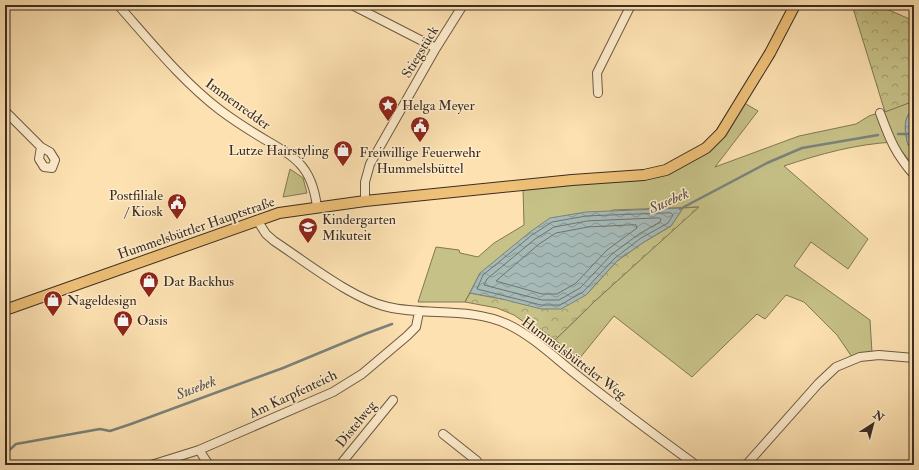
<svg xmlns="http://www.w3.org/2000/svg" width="919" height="470" font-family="'IM FELL Double Pica',serif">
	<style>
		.grass { fill: #c6c187; stroke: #817754 }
		.forest { fill: url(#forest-crowns); stroke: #817754 }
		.water { fill: url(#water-waves); stroke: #7c827c }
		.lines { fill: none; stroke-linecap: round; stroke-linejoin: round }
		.shore { stroke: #71746c; stroke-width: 1 }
		.stream { stroke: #7c827c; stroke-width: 2.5 }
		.minor-casing { stroke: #6c5a45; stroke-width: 10 }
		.major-casing { stroke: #3c2d21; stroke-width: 12 }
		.minor { stroke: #feeccc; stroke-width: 8 }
		.major { stroke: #eec078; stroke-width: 10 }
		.labels { text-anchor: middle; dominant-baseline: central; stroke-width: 3; stroke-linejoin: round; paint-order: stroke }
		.street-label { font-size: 14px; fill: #3c2d21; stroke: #feeccc }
		.poi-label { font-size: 14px; fill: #3c2d21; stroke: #feeccc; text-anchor: start }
		.water-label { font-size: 15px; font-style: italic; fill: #565047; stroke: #feeccc }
	</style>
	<defs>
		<pattern id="forest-crowns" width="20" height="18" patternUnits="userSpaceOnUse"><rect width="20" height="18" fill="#c6c187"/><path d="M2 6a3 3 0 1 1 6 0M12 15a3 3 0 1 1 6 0" fill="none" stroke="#a29d6e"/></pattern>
		<pattern id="water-waves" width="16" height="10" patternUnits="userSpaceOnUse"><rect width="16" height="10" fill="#a6bab8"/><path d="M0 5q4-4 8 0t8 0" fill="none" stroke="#889895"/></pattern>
	</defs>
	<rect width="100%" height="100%" fill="#fde1b1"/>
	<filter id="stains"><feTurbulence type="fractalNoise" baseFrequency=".005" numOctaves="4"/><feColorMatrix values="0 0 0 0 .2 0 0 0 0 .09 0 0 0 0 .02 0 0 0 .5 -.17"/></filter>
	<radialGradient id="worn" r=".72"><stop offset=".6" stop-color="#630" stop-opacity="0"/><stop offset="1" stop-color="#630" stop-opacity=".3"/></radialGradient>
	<path class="grass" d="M741 101 758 111 715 167 799 136 856 124 869 116 914 101V108C902 118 905 132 908 145L914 146V166L894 142C856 144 820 154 784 166L868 239 848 269 811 242 794 266 870 320 872 353 852 357 837 335 804 302 786 295 765 319 757 314 692 377 614 316 579 359 555 340 595 301 698 207 613 210 480 273 465 302H418L436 247 459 250 460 253 478 257 494 243 524 225 523 188 667 171 708 149Z
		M290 169 303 178 307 193 283 197Z"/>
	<path class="forest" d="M852 5 889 10 914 21V101L885 112Z
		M699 207 595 301 555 340 539 328 531 327 514 315 497 308 465 302 470 293 502 299 586 295 617 261 644 242 671 226 683 208Z"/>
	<path class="water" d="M914 108V146L908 145C905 132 902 118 914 108Z
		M683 208 671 226 644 242 617 261 586 295 561 309H541L502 299 470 293 480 273 530 232 550 218 586 212Z"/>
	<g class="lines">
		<path class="shore" d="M671 213 673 215 668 223 641 238 615 258 583 292 560 305H541L477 289 483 275 532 235 552 222 586 216Z
			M659 218 661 219 660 222 639 234 612 254 580 288 559 300H542L484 285 487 279 535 239 554 227 587 221Z
			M636 225 637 228 607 250 576 283 557 294H542L496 281 539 244 556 233 588 227Z"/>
		<path class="stream" d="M898 134H914
			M680 209 767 163 802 148 878 135
			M5 454 16 444 100 429 110 431 131 424 283 368 365 334 392 324"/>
		<g class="minor-casing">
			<path id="minor" d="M118 5C150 41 182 81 220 110 236 122 252 132 269 142 279 148 291 154 299 163 311 175 315 191 317 207
				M352 5 436 48
				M598 93 597 73 631 5
				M5 111 41 147 50 152 55 160 52 168 44 167 39 159 41 147
				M880 113C890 140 895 153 914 175
				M365 201V182L370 164 436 48 463 5
				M257 220 266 234 274 241C306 262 352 299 388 307 427 316 470 307 507 324 533 336 556 359 578 376 617 407 656 436 696 465
				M443 434 477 461 474 465
				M199 450 209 465
				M151 465 199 450 333 392 362 374 407 336 416 327 419 312
				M340 465 393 400
				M746 465 818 384 836 367 860 357 879 355 914 358"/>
		</g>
		<g class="major-casing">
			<path id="major" d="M5 310 279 213 365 201 572 180 644 175 666 170 706 148 721 133 770 53 795 5"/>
		</g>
		<use href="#minor" class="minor"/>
		<use href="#major" class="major"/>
	</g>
	<defs>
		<g id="sight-pin" transform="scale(1)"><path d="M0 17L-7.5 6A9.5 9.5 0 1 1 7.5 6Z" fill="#8f2418" stroke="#feeccc"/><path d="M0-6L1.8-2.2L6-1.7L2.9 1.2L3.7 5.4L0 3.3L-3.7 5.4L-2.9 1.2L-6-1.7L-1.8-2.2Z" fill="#fff"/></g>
		<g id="civic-pin" transform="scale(1)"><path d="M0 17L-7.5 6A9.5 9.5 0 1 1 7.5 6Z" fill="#8f2418" stroke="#feeccc"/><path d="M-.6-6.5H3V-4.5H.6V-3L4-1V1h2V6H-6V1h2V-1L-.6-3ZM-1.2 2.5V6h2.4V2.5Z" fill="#fff"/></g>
		<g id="shop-pin" transform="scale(1)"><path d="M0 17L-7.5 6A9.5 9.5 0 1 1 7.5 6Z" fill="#8f2418" stroke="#feeccc"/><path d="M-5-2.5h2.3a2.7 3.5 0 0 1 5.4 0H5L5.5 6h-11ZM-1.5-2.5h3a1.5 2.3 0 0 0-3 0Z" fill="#fff"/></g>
		<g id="school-pin" transform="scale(1)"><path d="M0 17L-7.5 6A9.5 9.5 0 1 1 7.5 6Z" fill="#8f2418" stroke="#feeccc"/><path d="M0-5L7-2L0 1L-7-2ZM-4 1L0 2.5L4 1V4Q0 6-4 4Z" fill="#fff"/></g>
	</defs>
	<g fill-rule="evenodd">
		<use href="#sight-pin" x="388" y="105"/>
		<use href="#civic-pin" x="420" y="126"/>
		<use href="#shop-pin" x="343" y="150"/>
		<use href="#civic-pin" x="177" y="203"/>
		<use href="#school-pin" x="308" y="227"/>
		<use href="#shop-pin" x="149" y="281"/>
		<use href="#shop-pin" x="53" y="300"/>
		<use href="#shop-pin" x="123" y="320"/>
	</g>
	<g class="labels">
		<g class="street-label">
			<text transform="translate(420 52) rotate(-59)">Stiegstück</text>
			<text transform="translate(238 104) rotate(36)">Immenredder</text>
			<text transform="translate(196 228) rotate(-19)">Hummelsbüttler Hauptstraße</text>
			<text transform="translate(574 358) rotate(37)">Hummelsbütteler Weg</text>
			<text transform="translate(293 394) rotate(-25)">Am Karpfenteich</text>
			<text transform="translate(356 424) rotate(-51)">Distelweg</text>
		</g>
		<g class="poi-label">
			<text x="402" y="105">Helga Meyer</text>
			<text x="329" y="150" text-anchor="end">Lutze Hairstyling</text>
			<text x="420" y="152" text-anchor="middle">Freiwillige Feuerwehr<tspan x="420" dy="16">Hummelsbüttel</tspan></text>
			<text x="163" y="195" text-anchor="end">Postfiliale<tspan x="163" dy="16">/ Kiosk</tspan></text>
			<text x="322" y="219">Kindergarten<tspan x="322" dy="16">Mikuteit</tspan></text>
			<text x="163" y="281">Dat Backhus</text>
			<text x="67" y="300">Nageldesign</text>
			<text x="137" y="320">Oasis</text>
		</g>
		<g class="water-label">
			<text transform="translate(669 201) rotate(-24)">Susebek</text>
			<text transform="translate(196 388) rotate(-21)">Susebek</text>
		</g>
	</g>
	<rect width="919" height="470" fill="none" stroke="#fde1b1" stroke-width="20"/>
	<rect x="6" y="6" width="907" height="458" fill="none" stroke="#3c2d21" stroke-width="2"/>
	<rect x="10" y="10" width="899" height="450" fill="none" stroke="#3c2d21"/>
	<g transform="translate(873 424) rotate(36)" stroke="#feeccc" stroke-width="3" paint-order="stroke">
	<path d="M0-3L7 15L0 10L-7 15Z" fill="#3c2d21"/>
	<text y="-6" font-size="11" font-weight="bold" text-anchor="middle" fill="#3c2d21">N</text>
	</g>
	<rect width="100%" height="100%" filter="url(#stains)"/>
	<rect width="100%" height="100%" fill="url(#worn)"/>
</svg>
